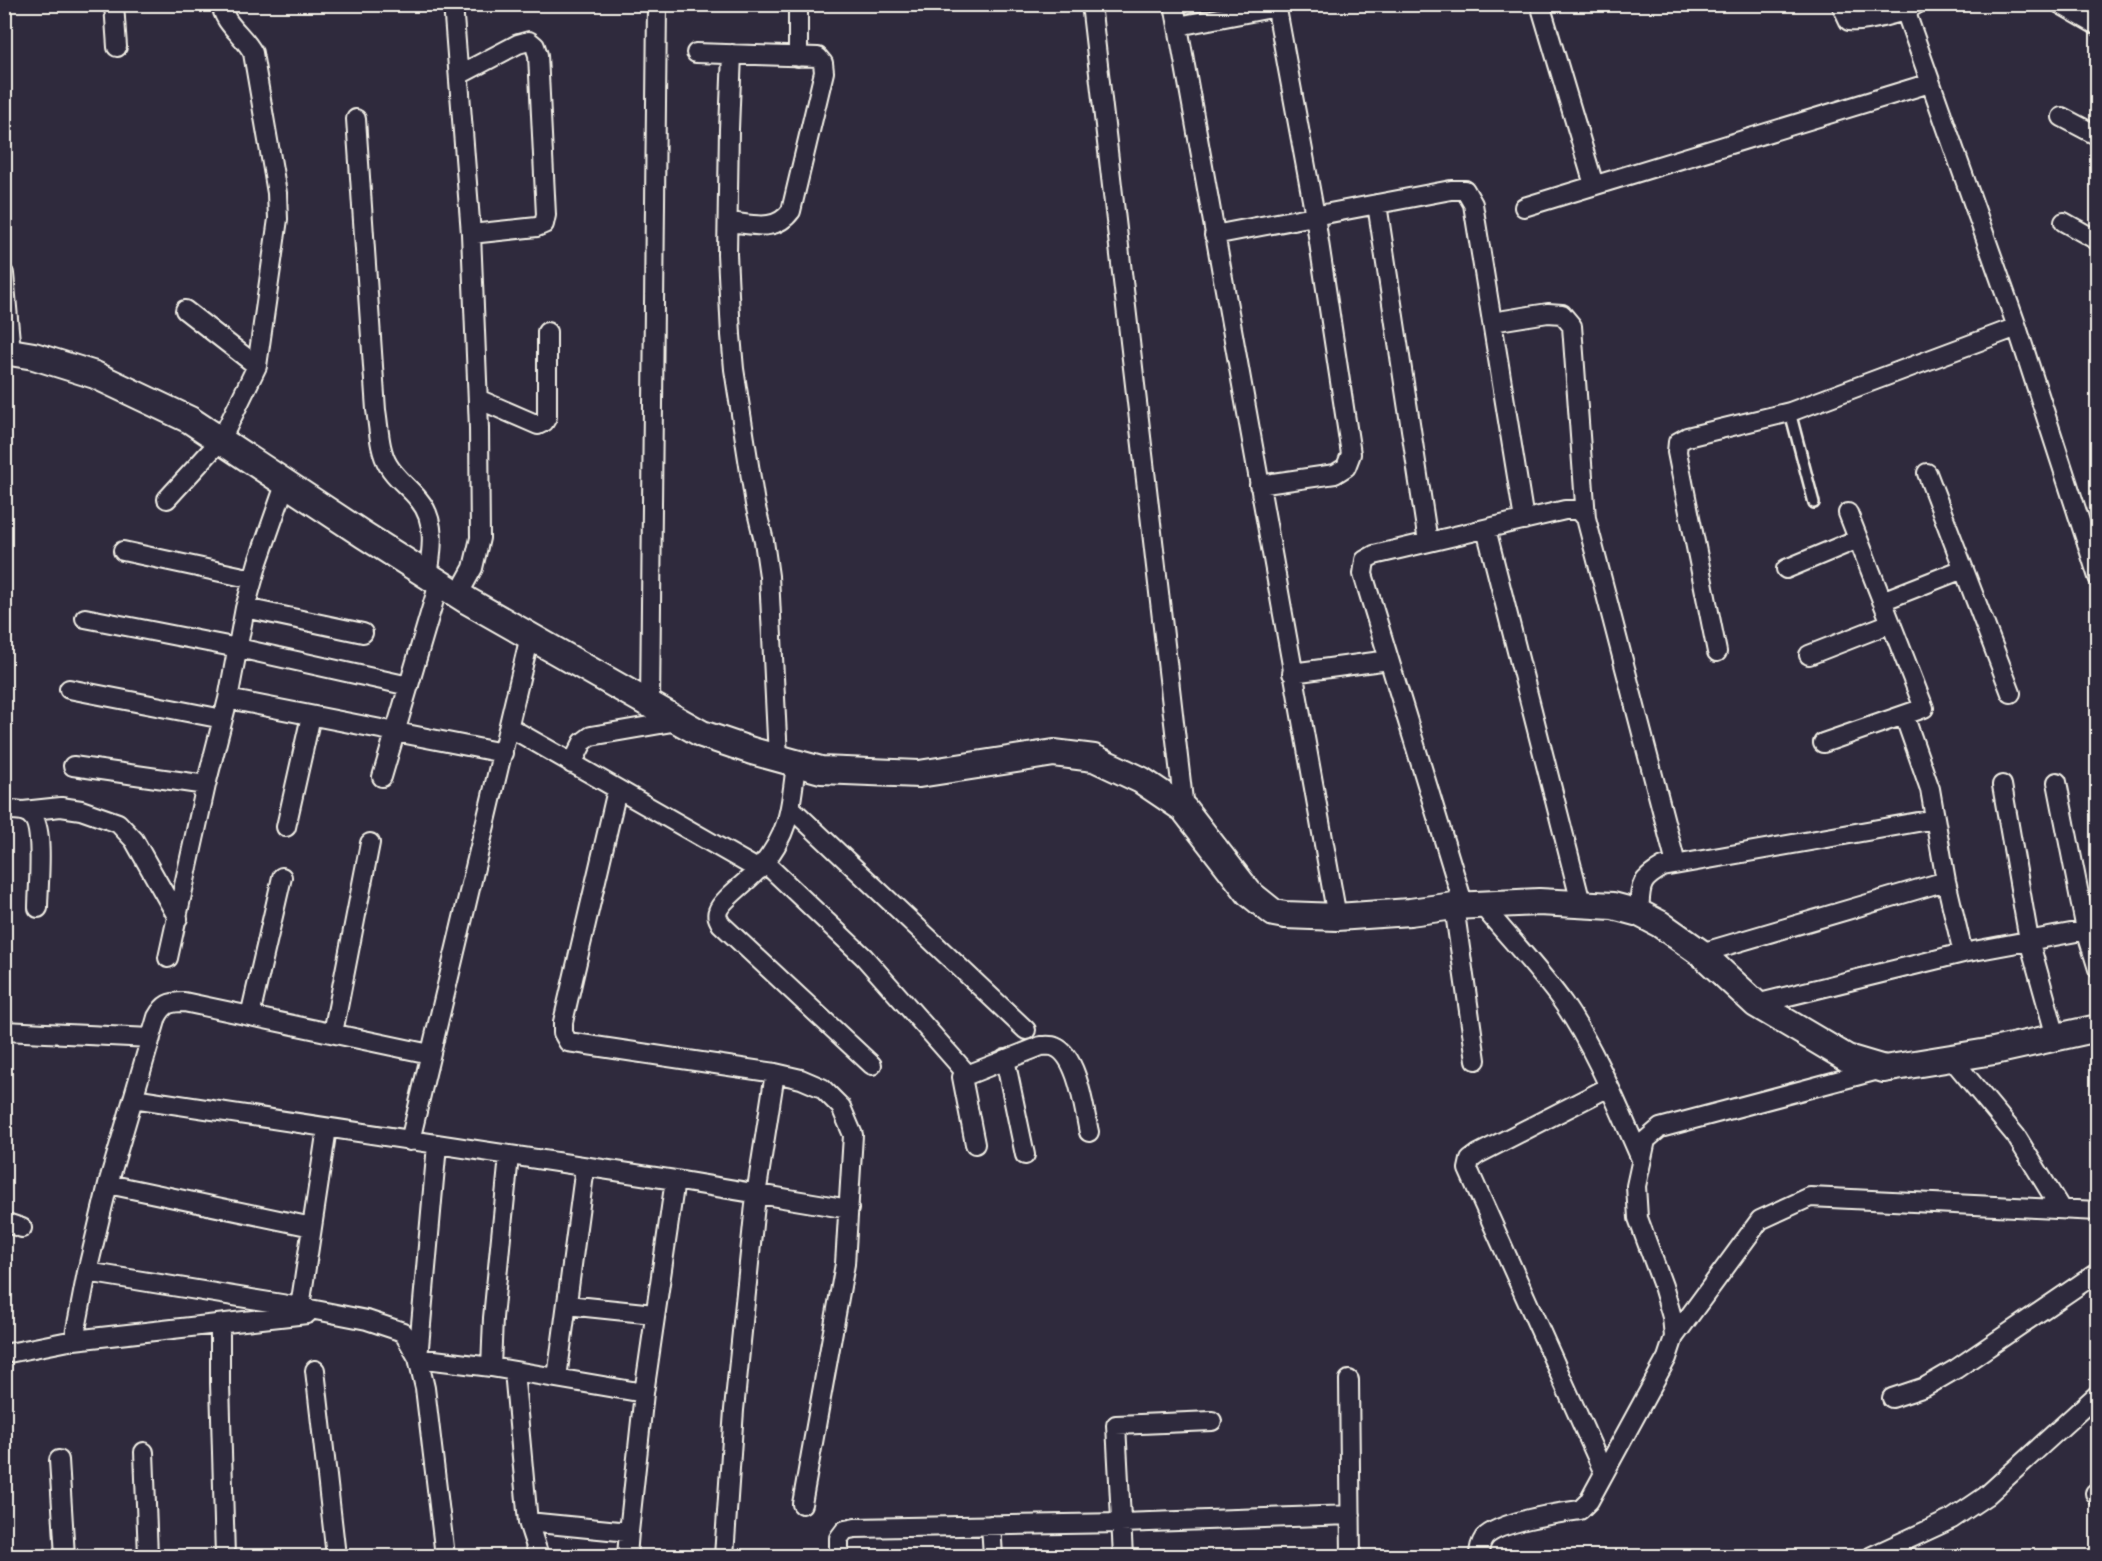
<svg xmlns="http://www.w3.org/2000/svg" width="2102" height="1561" font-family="'Shantell Sans',sans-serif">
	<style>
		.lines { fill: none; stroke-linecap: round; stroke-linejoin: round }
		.service-casing { stroke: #f4f1e8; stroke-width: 14 }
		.minor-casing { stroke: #f4f1e8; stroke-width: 22 }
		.secondary-casing { stroke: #f4f1e8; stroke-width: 30 }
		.service { stroke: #2f2a3d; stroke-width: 9 }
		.minor { stroke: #2f2a3d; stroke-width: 18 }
		.secondary { stroke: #2f2a3d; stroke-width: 26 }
	</style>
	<rect width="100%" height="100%" fill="#2f2a3d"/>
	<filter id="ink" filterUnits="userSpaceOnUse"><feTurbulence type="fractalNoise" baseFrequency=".0167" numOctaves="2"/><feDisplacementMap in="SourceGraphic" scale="12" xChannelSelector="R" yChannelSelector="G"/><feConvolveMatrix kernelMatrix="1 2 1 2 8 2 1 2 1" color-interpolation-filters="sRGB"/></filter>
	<g filter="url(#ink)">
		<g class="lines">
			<g class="service-casing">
				<path id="service" d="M1790 412 1814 503"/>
			</g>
			<g class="minor-casing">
				<path id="minor" d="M114 4 117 47
					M453 4 471 234 479 428 480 538 473 568 458 595
					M798 4V57
					M1091 4 1184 809
					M1174 4 1337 917
					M1540 4 1594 185
					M1841 4 1849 21C1865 23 1904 13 1917 4
					M2060 4 2098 26
					M1905 10 2017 327 2098 577
					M1178 26 1277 7
					M696 53 818 57 823 63 824 72 791 211C775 233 752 224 728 222
					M732 54 729 129 727 254 731 335 734 369 755 504 764 541 769 576 778 758
					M459 75 518 44 529 41 535 46 538 55 546 215 544 224 537 227 471 234
					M2062 117 2098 136
					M356 119 376 410C379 428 379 450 388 465 396 479 409 487 419 500 437 521 432 551 428 576
					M1377 204 1428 542
					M1524 207 1930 83
					M2064 222 2098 241
					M1214 235 1451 190H1465L1473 204 1524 520
					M4 274 11 352
					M185 310 257 366
					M1492 322 1548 313 1562 314 1572 326 1586 518
					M478 399 538 425 544 422 547 417V332
					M1927 473 2011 693
					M1259 485 1335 474 1346 467 1351 454 1315 216 1276 4
					M167 499 221 440 257 366 278 219 277 193 253 53C244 35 224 25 221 4
					M1486 529 1581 903
					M123 551 253 579
					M1786 569 1858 539
					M1882 601 1963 569
					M245 608 363 633
					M85 618 238 648 409 686
					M1717 652 1677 452 1678 442 1687 437 1790 412 2017 327
					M1809 655 1891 623
					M1292 673 1389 660
					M69 689 223 719
					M228 699 503 753
					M650 706 657 4
					M1904 715 1930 789 1946 881 1963 953
					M509 727 759 870
					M1823 743 1924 708 1848 513
					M796 763C791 807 790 833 760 868 752 878 721 900 718 911 716 916 719 920 721 924L872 1065
					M572 764 583 742 591 736 678 721
					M73 766 206 785
					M382 777 439 583
					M2057 782 2086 930 2098 969
					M2002 785 2029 940 2056 1037
					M617 790 563 1022V1033L568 1042 775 1073 801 1079 822 1088 841 1107 853 1135 845 1264 802 1504
					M791 808 1026 1030
					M4 810C15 810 28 809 34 819 44 834 38 889 38 908
					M23 811 61 807 81 810 118 823 134 840 178 918
					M286 827 311 716
					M764 862 864 957 968 1075
					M1482 905C1508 937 1540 970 1564 1004 1596 1051 1618 1107 1641 1159
					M1454 906 1476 1060
					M1464 906 1363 574 1365 560 1374 555 1565 510H1579L1586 518 1676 864
					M1639 913C1641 886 1638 881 1663 867L1935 819
					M1701 953 1946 881
					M168 958 206 785 228 699 245 608 258 562 286 482
					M1756 1004 1963 953 2098 928
					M250 1016 282 877
					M4 1031 151 1038
					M333 1033 370 843
					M1005 1059 1025 1155
					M1952 1059 2016 1136 2061 1209
					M133 1098 675 1180 849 1209
					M410 1141 530 636
					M975 1144 962 1077 1041 1046C1046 1046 1051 1045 1055 1047 1078 1056 1084 1110 1089 1132
					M437 1145 418 1358 491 1367 644 1393
					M108 1184 312 1227
					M4 1222 22 1228
					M87 1272 300 1307 367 1320 403 1332 418 1358 425 1388 445 1556
					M567 1305 654 1314
					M300 1307 327 1128
					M220 1324V1383L225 1556
					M1674 1337 1760 1220 1810 1197 2098 1211
					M74 1340 87 1272 108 1184 157 1017C164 1004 169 1002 184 1002L430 1054
					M4 1354 74 1340 307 1314
					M491 1367 493 1318 509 1156
					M315 1370 336 1556
					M514 1371 528 1522 539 1556
					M557 1378 585 1167
					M1349 1380 1351 1556
					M1892 1398 1925 1387 1956 1369 2098 1272
					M144 1452 148 1556
					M59 1460 65 1556
					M1604 1473 1468 1169 1470 1160 1478 1154 1609 1087
					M2095 1493 2098 1497
					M528 1522 629 1532 627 1556
					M991 1525 993 1556
					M629 1532 644 1393 675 1180
					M724 1556 734 1410 756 1195 775 1073
					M839 1556V1538L845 1530 855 1528 1121 1523 1351 1515
					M1123 1556 1116 1425 1212 1421
					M1479 1556C1479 1550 1480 1544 1484 1538 1497 1522 1558 1513 1580 1510L1589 1501 1667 1358 1674 1337 1672 1317 1663 1286 1638 1218 1636 1186 1646 1140 1660 1128 1882 1069
					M1872 1556 1952 1519 1986 1496 2098 1394"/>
			</g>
			<g class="secondary-casing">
				<path id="secondary" d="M4 351 34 356 95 375 190 420 364 535 468 601 702 734 752 751 821 770 919 774 1054 753 1094 758 1141 780 1184 809 1249 893 1274 913 1285 915 1337 917 1410 912 1454 906 1539 902 1613 906 1639 913 1660 924 1701 953 1756 1004 1847 1058 1884 1069 1994 1051 2098 1028"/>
			</g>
			<use href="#service" class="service"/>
			<use href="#minor" class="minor"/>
			<use href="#secondary" class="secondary"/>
		</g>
	</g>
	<rect width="2102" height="1561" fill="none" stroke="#2f2a3d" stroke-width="24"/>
	<rect x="12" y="12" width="2078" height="1537" fill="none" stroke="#f4f1e8" stroke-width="2" filter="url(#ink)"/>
</svg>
